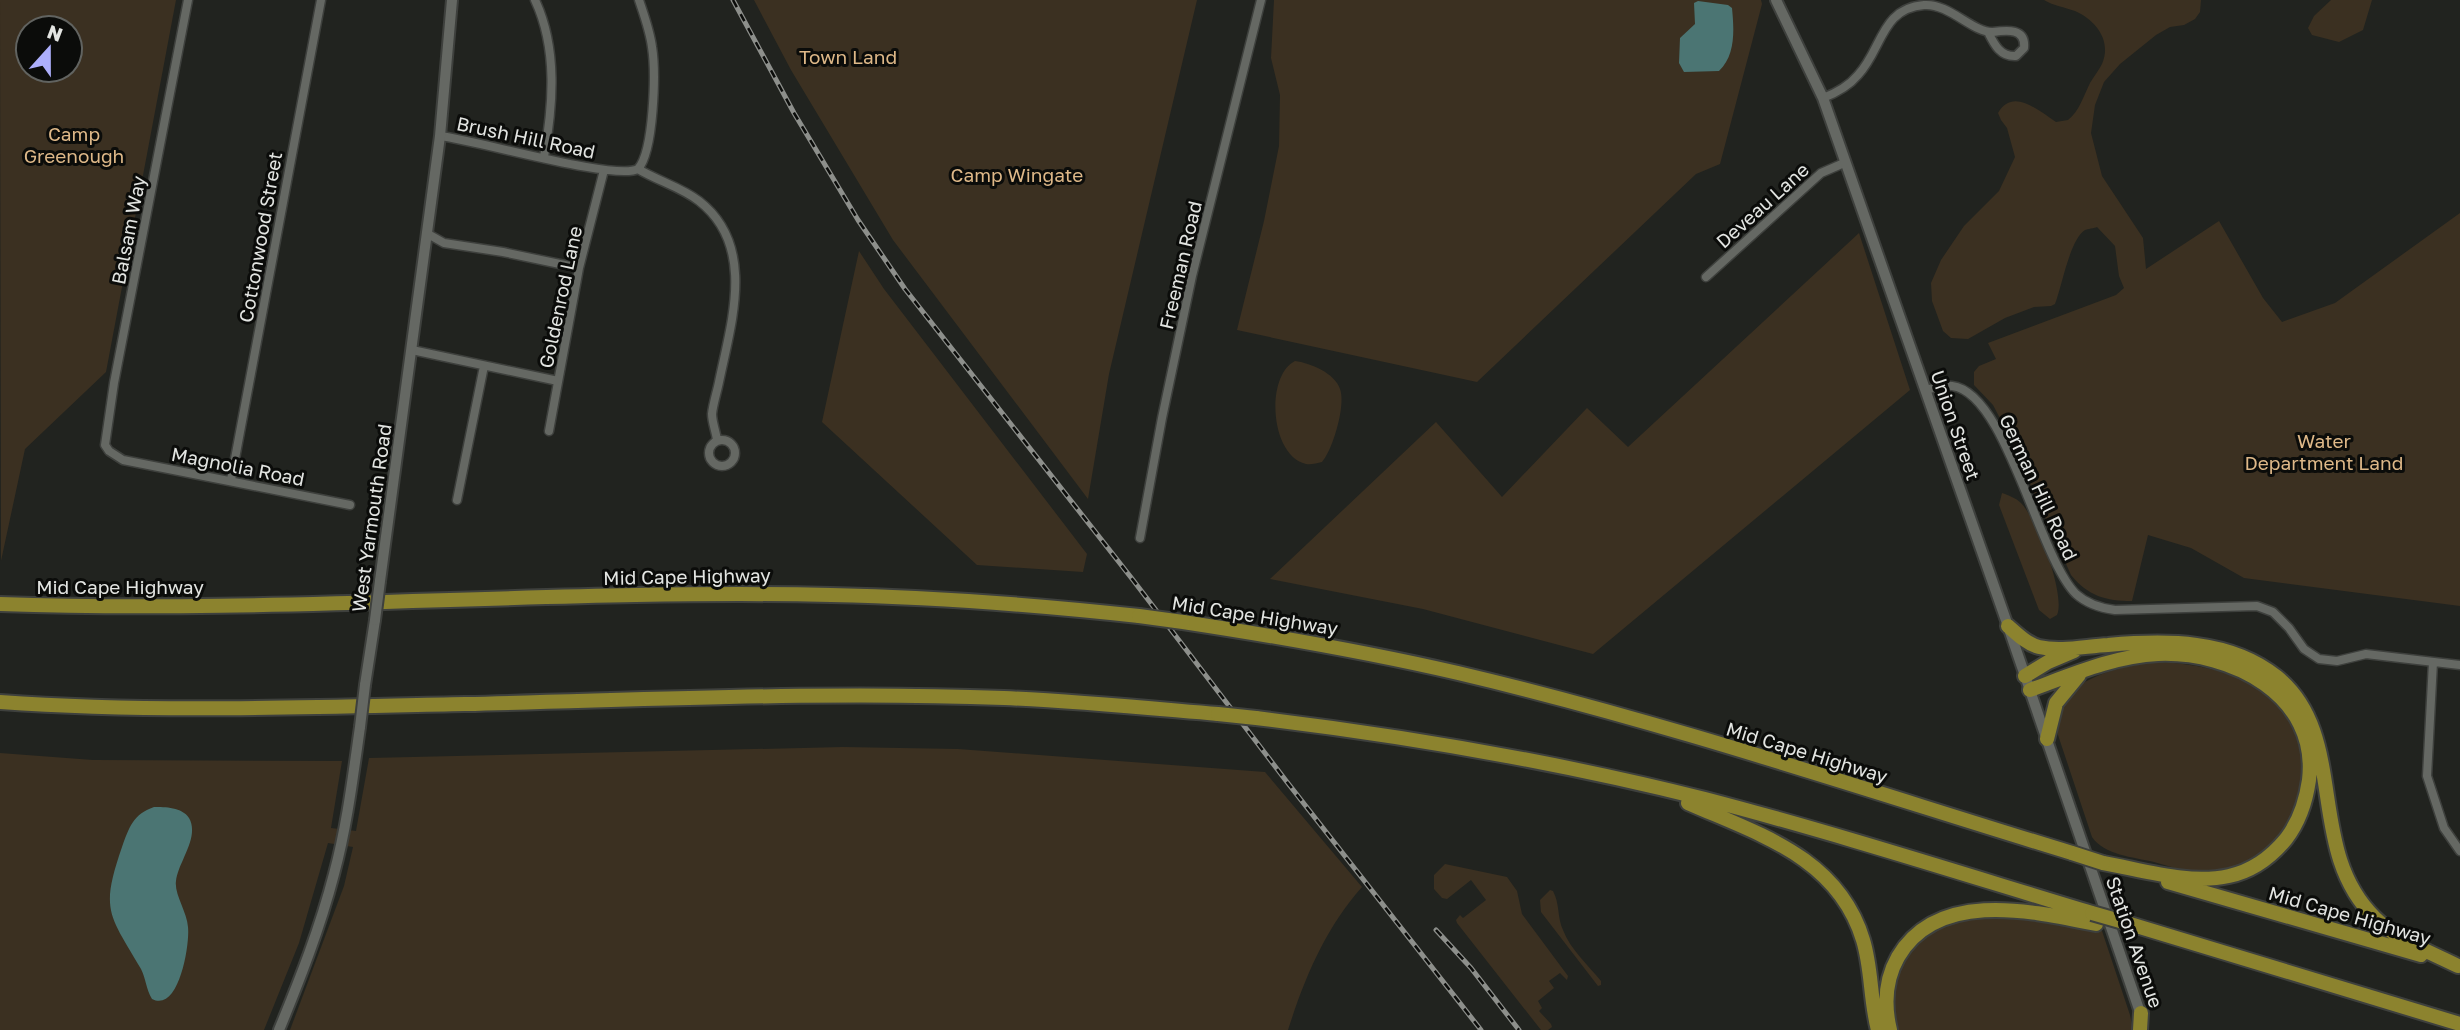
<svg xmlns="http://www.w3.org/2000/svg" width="2460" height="1030" font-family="'Golos Text',sans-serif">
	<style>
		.green { fill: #3b3021; fill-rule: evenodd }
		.water { fill: #4b7573 }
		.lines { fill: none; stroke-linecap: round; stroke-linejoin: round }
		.minor-casing { stroke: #3e403d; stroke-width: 11 }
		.secondary-casing { stroke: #3e403d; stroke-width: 14 }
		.motorway-casing { stroke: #3e403d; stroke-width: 18 }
		.minor { stroke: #656863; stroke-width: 8 }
		.secondary { stroke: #656863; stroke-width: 10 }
		.motorway { stroke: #8c832e; stroke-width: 14 }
		.rail-casing { stroke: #8d8f8b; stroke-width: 5 }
		.rail { stroke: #0b0c0a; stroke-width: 2.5; stroke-dasharray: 8; stroke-linecap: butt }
		.secondary-bridge-casing { stroke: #3e403d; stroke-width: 14; stroke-linecap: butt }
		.motorway-bridge-casing { stroke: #3e403d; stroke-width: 18; stroke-linecap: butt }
		.secondary-bridge { stroke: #656863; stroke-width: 10 }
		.motorway-bridge { stroke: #8c832e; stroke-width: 14 }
		.labels { text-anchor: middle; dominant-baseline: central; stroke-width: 6; stroke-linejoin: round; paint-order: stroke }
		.park-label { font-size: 19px; fill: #deb888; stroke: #0b0c0a }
		.street-label { font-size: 19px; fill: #e3e5e2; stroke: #0b0c0a }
	</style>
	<rect width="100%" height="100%" fill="#21231f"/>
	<path class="green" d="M0 0H176L106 372 25 449 1 561ZM28 28H70V70H28Z
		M754 0H1197L1109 374 1088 499 893 240 791 70Z
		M1274 0H1761L1762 4 1720 164 1696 174 1477 382 1237 330 1264 221 1279 146 1280 95 1271 58Z
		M2044 0H2201L2200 12 2195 19 2184 25 2170 27 2156 35 2120 64 2104 82 2095 105 2091 133 2102 176 2143 238 2146 269 2219 221 2263 298 2282 322 2335 303 2460 213V606L2244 578 2191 548 2148 535 2132 601C2106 601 2088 596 2071 575L2004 426 1993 405 1974 385V372L1979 366 1996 359 1988 343 2116 295 2124 288 2119 276 2115 246 2097 227C2095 228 2087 229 2085 230 2070 239 2062 286 2055 304L2051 306 2034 307 2005 318 1968 339 1951 338 1943 331 1932 301 1931 283 1941 260 1964 226 1999 191 2015 157 2007 128 2001 120 1998 113C2013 87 2039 111 2056 122L2068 120C2079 112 2084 95 2090 83 2094 76 2099 70 2102 64 2112 41 2096 20 2075 11 2064 7 2054 6 2044 0Z
		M2331 0H2372L2363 30 2339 42 2312 35 2308 28 2314 16Z
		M1859 233 1910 390 1593 654 1423 609 1270 579 1436 422 1502 497 1587 408 1628 447Z
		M859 251 884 289 1087 554 1083 572 977 565 822 422Z
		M1295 361C1310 363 1335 373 1340 389 1346 405 1333 449 1322 462 1317 463 1311 465 1306 464 1270 456 1265 376 1295 361Z
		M2002 493C2008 495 2016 498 2021 503 2037 519 2066 595 2057 615L2050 619 2039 610 1999 505Z
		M2154 662C2198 663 2250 673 2280 708 2333 768 2292 859 2217 871 2195 875 2174 868 2154 862 2133 857 2104 855 2092 837L2058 735C2054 680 2110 669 2154 662Z
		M843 747 958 749 1265 772 1362 887C1325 929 1305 977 1288 1030H290L344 886 353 847 328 843 299 943 264 1030H0V753L93 760 342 761 331 828 356 831 369 758Z
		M1445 864 1507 877 1517 891 1522 914 1568 976 1567 980 1560 973 1549 981 1554 988 1538 1001 1542 1008 1539 1011 1551 1024 1552 1027 1548 1030H1541L1457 923 1456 920 1460 915 1463 918 1486 900 1471 880 1447 899 1442 898 1434 889V875Z
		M1550 890 1553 891C1560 904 1557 917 1563 930 1570 949 1589 966 1601 981V985L1598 986 1541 912 1540 900Z
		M1980 916 2038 920 2102 931 2130 1015 2133 1030H1896C1895 1020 1892 1008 1892 997 1893 965 1918 933 1948 923 1958 919 1970 918 1980 916Z"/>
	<path class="water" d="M1698 1 1728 5 1732 8C1734 29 1736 55 1719 71L1684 72 1679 63 1680 38 1695 24 1694 3Z
		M154 807C165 807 182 807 189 818 200 837 178 862 176 881 174 894 187 912 188 927 190 944 179 1013 152 999 146 989 146 979 141 969 109 914 100 911 122 847 129 828 133 814 154 807Z"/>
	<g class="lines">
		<g class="minor-casing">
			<path id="minor" d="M188 0 114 383 105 445 109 451 123 460 350 505
				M535 0C558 49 553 106 544 157
				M1823 98C1836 93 1848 87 1858 75 1882 50 1881 8 1924 5 1949 3 1973 33 1993 32 2007 30 2026 28 2024 48L2016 56C2000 57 1994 44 1988 32
				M440 136C476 140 615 181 638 169 654 151 656 72 652 47 650 31 644 15 639 0
				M638 169C658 181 681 187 699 201 757 246 731 323 719 382 717 392 713 404 712 414 712 422 716 432 717 440
				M428 234 444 243 503 252 579 268
				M1706 277 1821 173 1844 163
				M412 350 558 381
				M1926 390C1934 388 1944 385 1952 386 2006 392 2038 556 2076 594 2087 604 2100 608 2115 610L2257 606 2273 612 2289 628 2304 649 2319 659 2337 661 2366 654 2460 665
				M549 431 579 268 604 170
				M709 453a13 13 0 1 1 26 0a13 13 0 1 1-26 0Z
				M231 480 321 0
				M457 500 484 366
				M1140 538 1162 418 1192 276 1261 0
				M2433 662 2427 776 2444 828 2460 851"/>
		</g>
		<g class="secondary-casing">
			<path id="secondary" d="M1776 0 1823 98 2008 626 2142 1018
				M380 581 440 136 452 0
				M365 685 375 620
				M279 1030C300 979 320 928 334 874 347 826 353 776 360 727"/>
		</g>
		<g class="motorway-casing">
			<path id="motorway" d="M0 604C277 614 554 589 831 595 934 597 1037 605 1139 616
				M1183 622C1275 636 1367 652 1458 673 1666 722 1869 791 2072 853
				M2008 626C2017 634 2027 644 2039 647 2061 652 2086 646 2108 645 2165 640 2230 639 2277 677 2350 737 2304 849 2375 918 2397 940 2430 952 2458 966
				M2025 676 2048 662 2074 651
				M2030 690C2071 675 2114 656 2158 654 2231 651 2319 695 2309 780 2306 801 2299 822 2286 839 2272 856 2252 871 2229 876 2189 885 2143 870 2103 863
				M0 702C155 713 310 707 465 704 645 700 825 691 1004 698 1076 701 1147 708 1218 714
				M1256 718C1407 736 1557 762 1705 799 1835 833 1963 874 2092 913
				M2047 739 2056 703 2079 675
				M1688 803C1758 834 1838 857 1863 940 1872 969 1870 1000 1878 1030
				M2168 882 2421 955
				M2120 921 2460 1024
				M1890 1030C1884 1005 1885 980 1898 957 1938 889 2032 911 2096 924
				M2140 1030 2141 1013"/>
		</g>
		<use href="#minor" class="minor"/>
		<use href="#secondary" class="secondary"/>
		<use href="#motorway" class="motorway"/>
		<g class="rail-casing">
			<path id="rail" d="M733 0 794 113 858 220 905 289 1133 580 1287 782 1481 1030
				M1436 930 1471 968 1519 1030"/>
		</g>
		<use href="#rail" class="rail"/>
		<g class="secondary-bridge-casing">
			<path id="secondary-bridge" d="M375 620 380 581
				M360 727 365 685"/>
		</g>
		<g class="motorway-bridge-casing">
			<path id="motorway-bridge" d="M1139 616 1183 622
				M1218 714 1256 718
				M2072 853 2103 863
				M2092 913 2120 921"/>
		</g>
		<use href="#secondary-bridge" class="secondary-bridge"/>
		<use href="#motorway-bridge" class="motorway-bridge"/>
	</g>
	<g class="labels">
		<g class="park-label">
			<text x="848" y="56">Town Land</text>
			<text x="74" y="133">Camp<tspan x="74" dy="22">Greenough</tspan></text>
			<text x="1017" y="174">Camp Wingate</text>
			<text x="2324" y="440">Water<tspan x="2324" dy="22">Department Land</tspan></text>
		</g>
		<g class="street-label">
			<text transform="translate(526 137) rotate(12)">Brush Hill Road</text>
			<text transform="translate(1762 205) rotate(-42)">Deveau Lane</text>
			<text transform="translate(128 230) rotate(-79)">Balsam Way</text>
			<text transform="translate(260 237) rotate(-80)">Cottonwood Street</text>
			<text transform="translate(1180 265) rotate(-77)">Freeman Road</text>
			<text transform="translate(560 297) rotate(-78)">Goldenrod Lane</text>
			<text transform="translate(1956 425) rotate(71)">Union Street</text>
			<text transform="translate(238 466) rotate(11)">Magnolia Road</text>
			<text transform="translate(2039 487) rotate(65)">German Hill Road</text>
			<text transform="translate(371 518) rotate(-82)">West Yarmouth Road</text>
			<text transform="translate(687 576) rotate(-1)">Mid Cape Highway</text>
			<text x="120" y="586">Mid Cape Highway</text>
			<text transform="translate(1255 615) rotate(9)">Mid Cape Highway</text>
			<text transform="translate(1807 752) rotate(17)">Mid Cape Highway</text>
			<text transform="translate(2350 915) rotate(16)">Mid Cape Highway</text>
			<text transform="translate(2135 942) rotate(71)">Station Avenue</text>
		</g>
	</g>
	<g transform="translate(49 49) rotate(21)"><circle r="33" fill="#0b0c0a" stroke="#616360" stroke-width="2"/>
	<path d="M0-5L12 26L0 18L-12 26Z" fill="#adaffb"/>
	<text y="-10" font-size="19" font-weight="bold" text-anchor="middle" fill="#e3e5e2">N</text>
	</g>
</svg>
